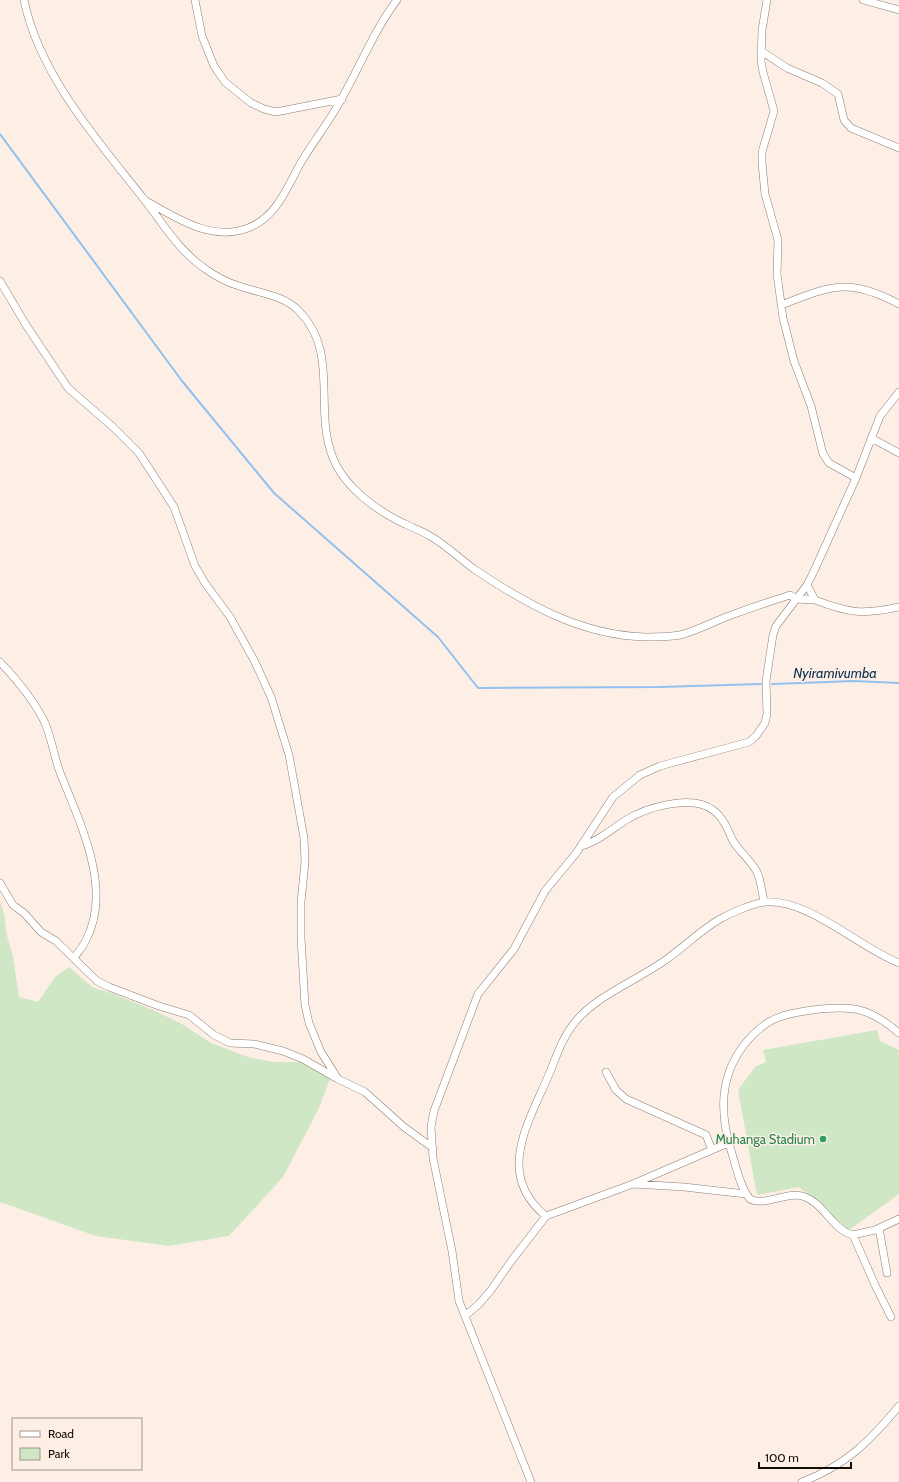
<svg xmlns="http://www.w3.org/2000/svg" width="899" height="1482" font-family="Cabin,sans-serif">
	<style>
		.green { fill: #cfe7c4 }
		.lines { fill: none; stroke-linecap: round; stroke-linejoin: round }
		.stream { stroke: #91c1ee; stroke-width: 2 }
		.street-casing { stroke: #8c7d73; stroke-width: 8 }
		.street { stroke: #fff; stroke-width: 7 }
		.leisure-dot { fill: #2e9e5b; stroke: #fdefe6; stroke-width: 1.5 }
		.labels { text-anchor: middle; dominant-baseline: central; stroke-width: 3; stroke-linejoin: round; paint-order: stroke }
		.leisure-label { font-size: 13px; fill: #27864d; stroke: #fdefe6; text-anchor: end }
		.water-label { font-size: 14px; font-style: italic; fill: #0d314f; stroke: #fdefe6 }
	</style>
	<rect width="100%" height="100%" fill="#fdefe6"/>
	<path class="green" d="M0 902 4 913 7 936 13 956 19 997 38 1002 55 977 69 967 92 987 114 994 155 1011 182 1024 211 1043 248 1057 274 1062H303L332 1074 318 1110 283 1177 229 1236 169 1246 96 1236 0 1202Z
		M877 1030 880 1041 899 1050V1194L849 1230 799 1187 757 1195 738 1090 755 1067 766 1062 763 1050Z"/>
	<g class="lines">
		<path class="stream" d="M0 134 182 381 274 493 438 637 478 688 660 687 761 684
			M772 684 854 681 899 683"/>
		<g class="street-casing">
			<path id="street" d="M24 0C39 74 97 140 143 198 162 222 178 250 204 268 215 276 226 282 239 286 259 293 284 295 299 311 340 352 313 409 333 458 344 487 377 511 405 524 413 528 422 531 430 536 446 545 459 558 474 569 526 604 582 636 647 637 658 637 669 637 680 635 696 631 711 623 726 617 745 610 765 603 784 597L790 595 796 599 815 600
				M195 0 202 36 214 66 225 82 251 103 264 109 276 112 342 99
				M767 0 762 30 761 61 763 72 774 111 762 152V163L765 194 778 240 777 274 783 318 794 361 811 406 823 454 829 463 856 478
				M863 0 899 10
				M761 51 787 68 822 83 838 94 844 120 851 128 899 148
				M146 201C177 218 211 242 248 228 278 217 288 184 303 159 316 138 331 119 342 98 360 66 375 29 397 0
				M0 281 26 325 68 388 113 427 139 453 174 507 195 566 205 583 230 617 254 660 271 697 289 755 304 838 305 862 301 902V938L305 1005 309 1023 321 1052 338 1079 365 1092 404 1127 433 1148
				M781 305C831 286 848 277 899 304
				M871 438 899 453
				M807 585 815 600C849 613 863 615 899 607
				M0 662C17 680 34 700 45 723 52 739 54 758 61 775 80 823 113 889 86 940 83 947 78 952 74 958
				M581 846C597 842 612 829 626 820 647 807 692 794 713 810 723 817 728 830 733 841 740 852 751 861 757 872 761 881 762 892 764 902
				M0 883 13 905 24 913 41 932 56 941 97 981 109 987 159 1006 189 1015 214 1035 230 1043 254 1044 283 1051 303 1059 336 1078
				M899 1033C869 1007 851 1005 812 1010 801 1012 790 1013 780 1017 767 1021 757 1030 748 1040 718 1075 719 1115 733 1157 737 1170 741 1189 750 1199 764 1207 789 1190 805 1197 824 1204 833 1230 853 1235L875 1230 899 1219
				M606 1072 616 1090 626 1099 706 1135 712 1150
				M633 1184 728 1143
				M546 1216C496 1176 527 1125 547 1079 556 1059 561 1039 575 1022 597 995 638 980 667 959 685 946 701 930 720 919 731 913 753 903 766 902 809 899 860 948 899 963
				M879 1228 887 1273
				M853 1235 875 1285 891 1317
				M465 1316 479 1304 491 1290 512 1260 546 1216 633 1184 684 1187 746 1194
				M531 1482 459 1301 452 1251 433 1158 431 1127 434 1111 478 994 514 949 545 891 577 852 613 797 640 775 660 766 749 742 756 736 765 723 767 714 766 681 773 635 776 626 807 585 814 571 856 478 880 416 899 392
				M802 1482C846 1465 869 1442 899 1406"/>
		</g>
		<use href="#street" class="street"/>
	</g>
	<circle class="leisure-dot" cx="823" cy="1139" r="4"/>
	<g class="labels">
		<g class="leisure-label">
			<text x="815" y="1139">Muhanga Stadium</text>
		</g>
		<g class="water-label">
			<text x="835" y="673">Nyiramivumba</text>
		</g>
	</g>
	<rect x="12" y="1418" width="130" height="52" fill="#fdefe6" stroke="#9f958e"/>
	<rect x="20" y="1431" width="20" height="6" fill="#ffffff" stroke="#9f958e"/>
	<text x="48" y="1438" font-size="12" fill="#120d09">Road</text>
	<rect x="20" y="1448" width="20" height="12" fill="#cfe7c4" stroke="#9f958e"/>
	<text x="48" y="1458" font-size="12" fill="#120d09">Park</text>
	<path d="M759 1462v6h92v-6" fill="none" stroke="#120d09" stroke-width="2"/>
	<text x="765" y="1462" font-size="12" fill="#120d09" stroke="#fdefe6" stroke-width="3" paint-order="stroke">100 m</text>
</svg>
